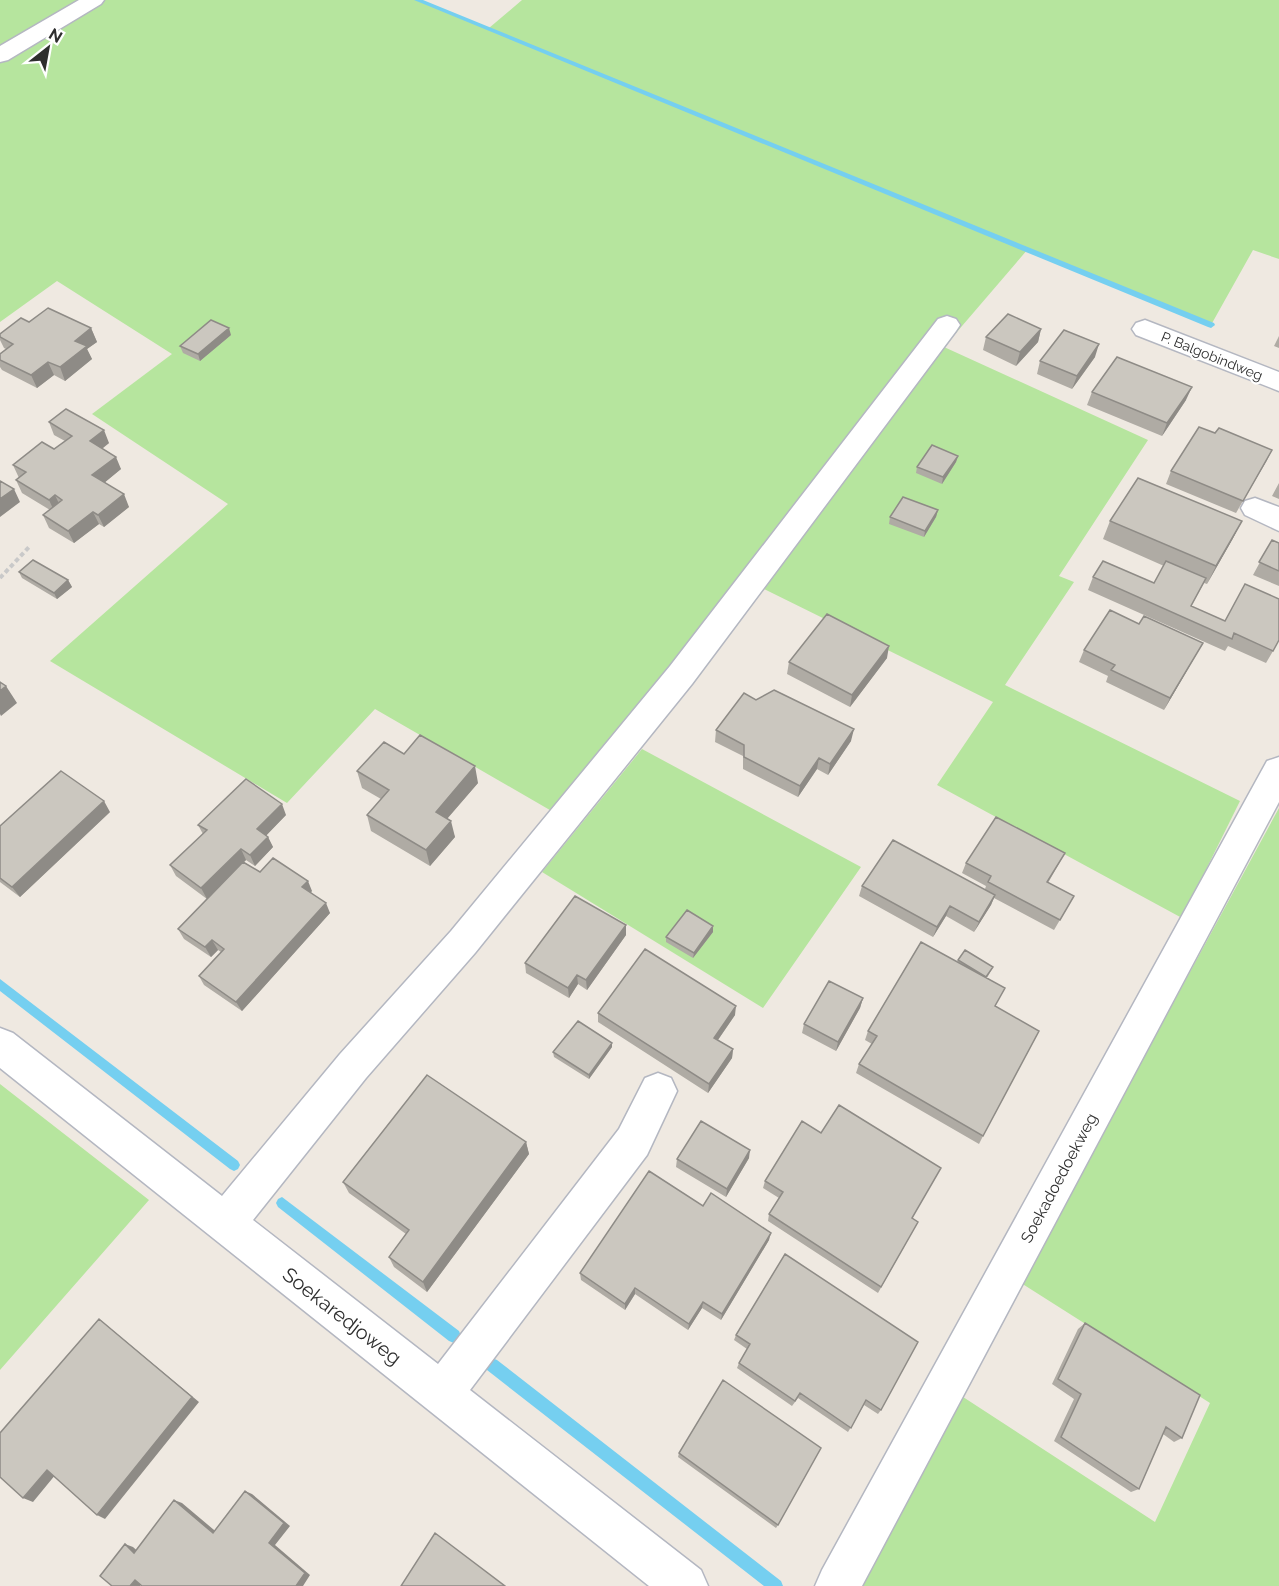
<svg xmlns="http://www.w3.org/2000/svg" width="1279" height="1586" font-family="Raleway,sans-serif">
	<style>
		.green { fill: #b6e59e }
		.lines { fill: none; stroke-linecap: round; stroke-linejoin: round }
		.stream { fill: #75cff0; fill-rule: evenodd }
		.minor-casing { stroke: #b4b7c1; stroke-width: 3 }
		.path { stroke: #c9c9c9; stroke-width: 4; stroke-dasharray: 4.5 3; stroke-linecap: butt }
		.minor { fill: #fff; fill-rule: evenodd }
		.wall { fill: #afaba4 }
		.shaded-wall { fill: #8e8b86 }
		.building { fill: #cbc7bf; stroke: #8e8b86; stroke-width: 1.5 }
		.labels { text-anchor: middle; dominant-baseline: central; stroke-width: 4.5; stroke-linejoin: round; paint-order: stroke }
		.far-street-label { font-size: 14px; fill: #2e2e2e; stroke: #fff }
		.street-label { font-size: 16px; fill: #2e2e2e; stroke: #fff }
		.near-street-label { font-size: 20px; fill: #2e2e2e; stroke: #fff }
	</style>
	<rect width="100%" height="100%" fill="#efe9e1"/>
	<path class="green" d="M0 0H83L0 48Z
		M104 0H420L489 28 522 0H1279V259L1253 250 1211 325 1028 249 944 347 1148 440 1059 576 1074 582 1005 685 1240 801 1182 918 937 785 993 702 746 580 555 813 375 709 287 803 50 661 228 504 92 414 172 354 57 281 0 322V61Z
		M642 749 861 867 763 1008 542 872Z
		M1279 808V1586H860L960 1395 1155 1522 1210 1403 1021 1283Z
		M0 1084 149 1200 0 1370Z"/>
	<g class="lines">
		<path class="stream" d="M414 0H423L1214 323 1215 325 1211 328 1208 327Z
			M0 979 238 1161 240 1165 238 1169 234 1171 230 1169 0 991Z
			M282 1197 459 1331 461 1336 459 1341 454 1343 449 1341 278 1207 276 1203 278 1199Z
			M492 1358 497 1360 781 1581 783 1586H764L487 1370 485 1365 487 1360Z"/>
		<g class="minor-casing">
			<path id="minor" d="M79 0H104L101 4 8 60 0 62V46Z
				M947 316 956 319 960 325 956 331 692 684 475 953 366 1078 253 1220 438 1364 619 1129 645 1078 658 1073 671 1078 677 1091 647 1155 470 1390 701 1570 708 1586H649L0 1068V1028L13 1033 222 1196 340 1054 451 931 670 666 938 319Z
				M1145 320 1279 372V391L1136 335 1132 329 1136 323Z
				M1255 498 1279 507V531L1245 515 1241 508 1245 501Z
				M1279 757V802L862 1586H815L822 1570 1267 761Z"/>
		</g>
		<path class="path" d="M0 578 29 547"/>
		<use href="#minor" class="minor"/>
	</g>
	<path class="wall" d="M29 322 91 328 97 342 87 349 92 359 65 381 54 375 37 388 2 370 0 367V354L6 349 4 348 0 340V334Z
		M1041 329 1038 342 1016 366 983 350 986 337Z
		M231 335 200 361 183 353 180 346Z
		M1279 336V348L1274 346Z
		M1095 357 1072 389 1037 374 1040 361Z
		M1092 392 1186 400 1162 436 1087 405Z
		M49 422 109 443 102 449 121 469 105 482 129 507 104 527 99 524 74 543 49 528 43 515 50 510 22 493 16 480 19 478 13 465 54 449 65 441 54 435Z
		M1215 433 1272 450 1236 513 1166 484 1171 471Z
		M958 456 956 462 942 484 916 473 917 467Z
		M1279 483V499L1272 496Z
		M938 510 936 517 924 537 889 524 890 517Z
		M1110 521H1242L1232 540 1207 584 1204 583 1191 606 1273 651 1266 663 1228 646 1225 651 1088 590 1093 577 1154 583 1164 566 1103 539Z
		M1272 540 1279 543V586L1253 575Z
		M19 572 68 580 72 587 57 599 22 578Z
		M1139 624 1203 643 1164 710 1106 682 1108 676 1079 662 1084 650Z
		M887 658 850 707 787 674 789 662Z
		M756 700 851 741 828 775 817 769 798 797 743 769V756L715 742 716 730Z
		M404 754 478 783 447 819 455 837 430 866 371 831 367 815 381 799 362 788 357 771Z
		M110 812 20 897 0 882V826Z
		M286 815 266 835 268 837 273 847 255 866 246 860 244 862 260 872 312 891 311 892 330 913 242 1011 204 985 199 976 221 952 218 950 211 957 184 939 178 929 207 899 176 876 170 865 203 834 198 825Z
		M1065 853 1048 883 1074 896 1054 930 994 898 991 905 974 932 946 916 933 937 859 896 862 886 985 889 986 886 962 873 966 863Z
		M626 925V935L587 990 578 984 569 998 526 973 525 963Z
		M713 932 693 958 666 942V937Z
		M958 960 993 967 987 978 995 1006 983 1136 979 1144 856 1073 859 1064 872 1044 865 1040 868 1031 958 962Z
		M863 998 860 1008 836 1051 802 1033 804 1024Z
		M598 1013 735 1015 718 1040 733 1049 732 1058 708 1093 598 1022Z
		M612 1047 589 1079 554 1057 553 1052Z
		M526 1142 529 1154 427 1292 394 1267 389 1257 406 1234 349 1193 343 1182Z
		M749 1158 726 1197 676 1167 677 1159Z
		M765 1181 912 1218 918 1222 878 1293 768 1221 769 1214 779 1198 763 1188Z
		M703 1206 769 1240 721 1320 702 1308 688 1330 635 1294 625 1310 581 1280 580 1273Z
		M785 1254 881 1410 878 1414 864 1405 848 1432 798 1398 792 1406 737 1368 739 1363 747 1349 734 1340 736 1335Z
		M1085 1323 1182 1438 1174 1442 1163 1434 1139 1489 1131 1492 1054 1441 1074 1399 1052 1384 1078 1329Z
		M679 1453 778 1525 776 1528 678 1457Z"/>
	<path class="shaded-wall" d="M91 328 97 342 87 349 92 359 65 381 60 367 75 341Z
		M229 328 231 335 200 361 198 354Z
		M1041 329 1038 342 1016 366 1020 352Z
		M1099 344 1095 357 1072 389 1077 376Z
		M48 362 54 375 37 388 31 375Z
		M1192 387 1186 400 1162 436 1167 423Z
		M104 430 109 443 95 454 90 441Z
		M1272 450 1266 462 1236 513 1243 501Z
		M958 456 956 462 942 484 943 477Z
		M116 457 121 469 98 488 92 475Z
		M14 489 20 502 0 517V499Z
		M124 494 129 507 104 527 98 515Z
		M55 495 61 508 55 513 49 500Z
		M938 510 936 517 924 537 925 531Z
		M93 512 99 524 74 543 68 531Z
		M1242 521 1232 540 1207 584 1216 566Z
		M68 580 72 587 57 599 54 593Z
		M1203 643 1196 655 1164 710 1170 698Z
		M889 646 887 658 850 707 852 695Z
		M6 686 17 703 1 716 0 714V691Z
		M854 729 851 741 828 775 830 764Z
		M819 758 817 769 798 797 800 786Z
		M475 766 478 783 439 828 436 812Z
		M104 801 110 812 20 897 12 887Z
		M282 804 286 815 262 840 257 829Z
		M451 821 455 837 430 866 426 850Z
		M268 837 273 847 255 866 250 855Z
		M241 849 246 860 207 899 201 888Z
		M308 881 312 891 306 897 302 887Z
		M995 895 991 905 974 932 979 922Z
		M326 903 330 913 242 1011 236 1002Z
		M950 906 946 916 933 937 937 927Z
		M626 925V935L587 990 586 980Z
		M713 926V932L693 958 694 953Z
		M212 940 218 950 211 957 205 947Z
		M577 975 578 984 569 998 568 988Z
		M863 998 860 1008 836 1051 838 1042Z
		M736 1006 735 1015 713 1047 714 1038Z
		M612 1043V1047L589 1079V1075Z
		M733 1049 732 1058 708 1093 709 1084Z
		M526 1142 529 1154 427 1292 423 1282Z
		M750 1150 749 1158 726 1197 727 1189Z
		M771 1233 769 1240 721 1320 722 1314Z
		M635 1288V1294L625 1310V1304Z
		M703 1302 702 1308 688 1330 689 1324Z
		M99 1319 199 1402 105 1519 97 1515Z
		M47 1470 56 1474 33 1502 23 1498Z
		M245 1491 252 1494 290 1526 275 1545 310 1575 303 1586H296L269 1543Z
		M174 1500 182 1503 220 1535 213 1533Z
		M125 1544 133 1547 142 1555 134 1553Z
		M135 1580 143 1582 140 1586H130Z"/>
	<path class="building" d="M48 308 91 328 75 341 87 346 60 367 48 362 31 375 0 360V354L13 344 0 337V334L21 318 29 322Z
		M1008 314 1041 329 1020 352 986 337Z
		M211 320 229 328 198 354 180 346Z
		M1064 330 1099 344 1077 376 1040 361Z
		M1117 357 1192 387 1167 423 1092 392Z
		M66 409 104 430 90 441 116 457 92 475 124 494 98 515 93 512 68 531 43 515 62 500 55 495 49 500 16 480 26 472 13 465 42 442 54 449 72 436 49 422Z
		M1199 427 1215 433 1219 428 1272 450 1243 501 1171 471Z
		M932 445 958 456 943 477 917 467Z
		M1138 478 1242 521 1216 566 1110 521Z
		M0 481 14 489 0 499Z
		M903 497 938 510 925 531 890 517Z
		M1272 540 1279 543V571L1259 562Z
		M33 560 68 580 54 593 19 572Z
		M1103 561 1154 583 1166 561 1206 578 1191 606 1225 621 1245 584 1279 599V640L1273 651 1234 633 1232 639 1093 577Z
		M1110 610 1139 624 1144 616 1203 643 1170 698 1111 670 1115 665 1084 650Z
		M827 614 889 646 852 695 789 662Z
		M0 682 6 686 0 691Z
		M774 690 854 729 830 764 819 758 800 786 744 757V745L716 730 744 693 756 700Z
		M420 735 475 766 436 812 451 821 426 850 367 815 389 790 357 771 384 742 404 754Z
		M61 771 104 801 12 887 0 878V826Z
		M246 779 282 804 257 829 268 837 250 855 241 849 201 888 170 865 207 830 198 825Z
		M996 817 1065 853 1047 882 1074 896 1060 920 988 882 991 876 966 863Z
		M893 840 995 895 979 922 950 906 937 927 862 886Z
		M273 858 308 881 302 887 326 903 236 1002 199 976 224 949 212 940 205 947 178 929 243 862 260 872Z
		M575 896 626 925 586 980 577 975 568 988 525 963Z
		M687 910 713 926 694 953 666 937Z
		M921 942 1005 988 995 1006 1039 1031 983 1136 859 1064 877 1036 868 1031Z
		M645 949 736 1006 714 1038 733 1049 709 1084 598 1013Z
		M965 950 993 967 986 977 958 960Z
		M829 981 863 998 838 1042 804 1024Z
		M578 1021 612 1043 589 1075 553 1052Z
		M427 1075 526 1142 423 1282 389 1257 409 1230 343 1182Z
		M839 1105 941 1168 912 1218 918 1222 881 1287 769 1214 783 1192 765 1181 802 1121 821 1133Z
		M701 1121 750 1150 727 1189 677 1159Z
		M649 1171 703 1206 711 1193 771 1233 722 1314 703 1302 689 1324 635 1288 625 1304 580 1273Z
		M785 1254 918 1342 881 1410 866 1400 851 1428 800 1393 795 1401 739 1363 750 1344 736 1335Z
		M99 1319 192 1397 97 1515 47 1470 23 1498 0 1477V1433Z
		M1085 1323 1200 1395 1182 1438 1166 1427 1139 1489 1061 1437 1081 1394 1058 1379Z
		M723 1380 821 1448 778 1525 679 1453Z
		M245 1491 284 1523 269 1543 305 1573 296 1586H142L135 1580 130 1586H112L100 1576 125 1544 134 1553 174 1500 213 1533Z
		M435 1533 505 1586H401Z"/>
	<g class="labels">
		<g class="far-street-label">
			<text transform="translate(1212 356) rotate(22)">P. Balgobindweg</text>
		</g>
		<g class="street-label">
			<text transform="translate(1059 1178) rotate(-62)">Soekadoedoekweg</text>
		</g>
		<g class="near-street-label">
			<text transform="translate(342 1316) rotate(38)">Soekaredjoweg</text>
		</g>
	</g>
	<g transform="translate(48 48) rotate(31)" stroke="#ffffff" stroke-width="4.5" paint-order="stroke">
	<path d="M0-4.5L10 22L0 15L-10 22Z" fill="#2e2e2e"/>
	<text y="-9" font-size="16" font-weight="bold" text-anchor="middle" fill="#2e2e2e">N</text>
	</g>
</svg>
